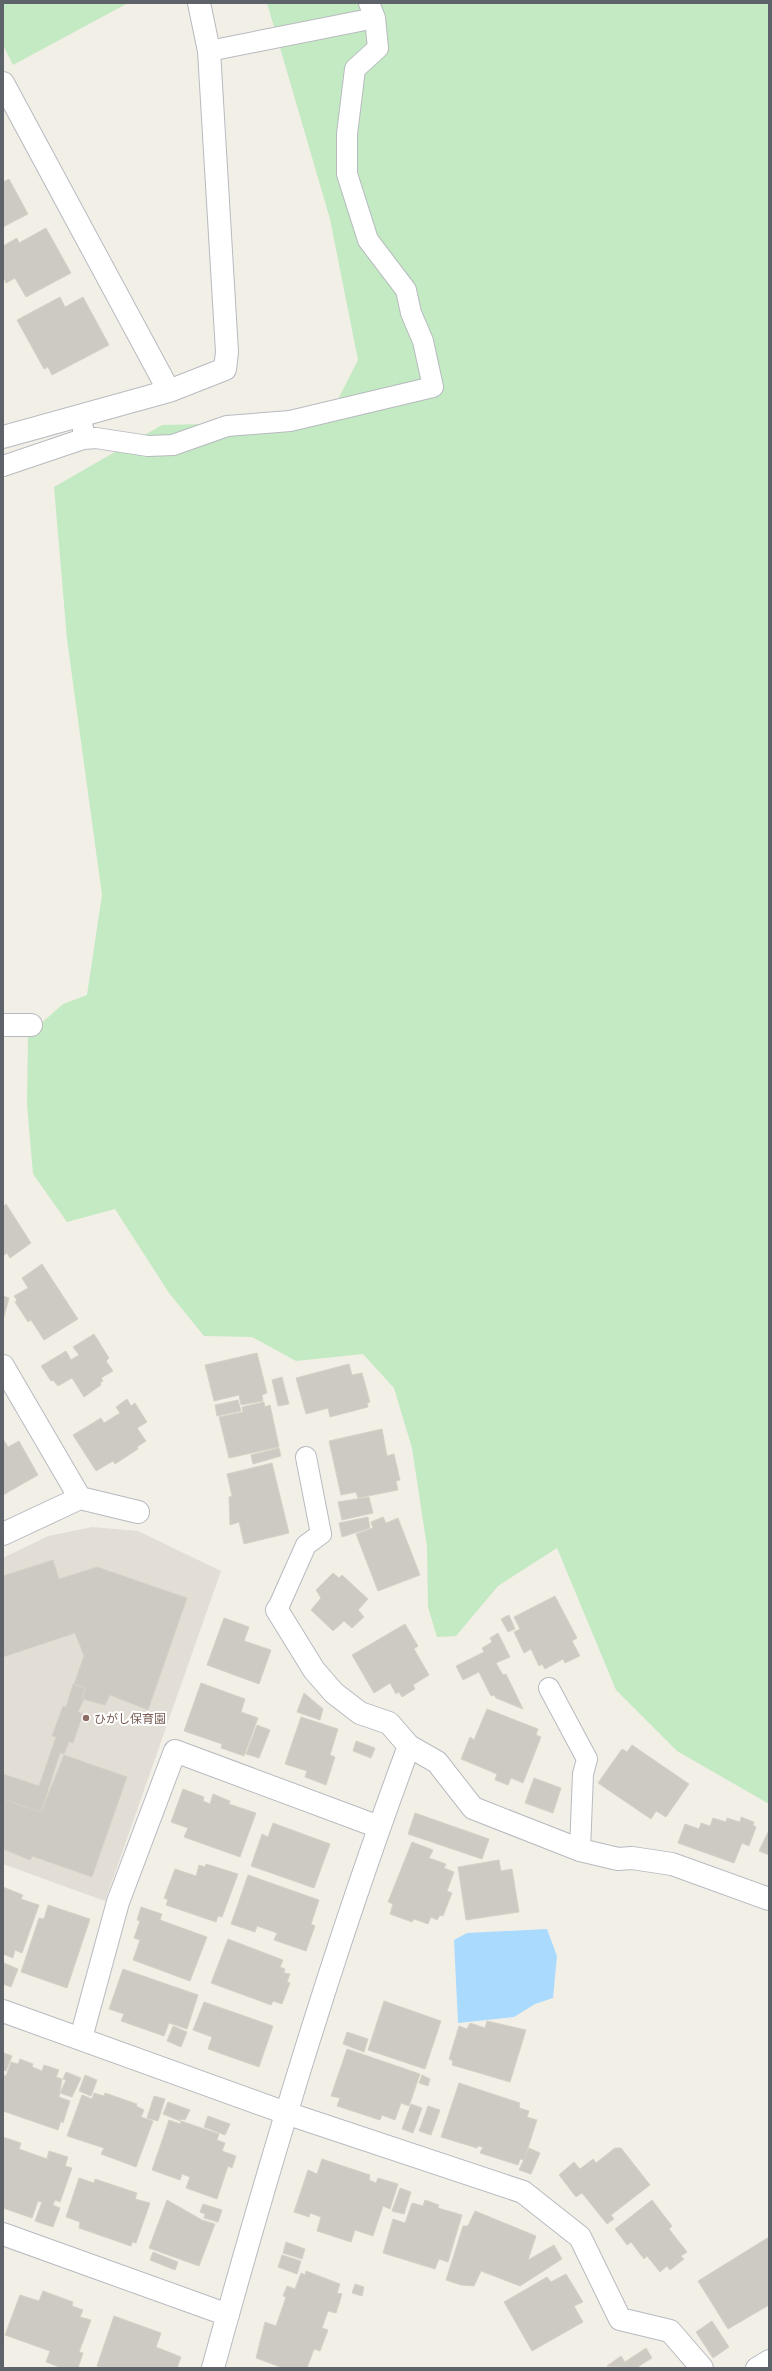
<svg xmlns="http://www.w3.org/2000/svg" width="772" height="2371" font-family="Cabin,'Noto Sans JP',sans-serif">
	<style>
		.education { fill: #e2ded6 }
		.green { fill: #c3eac2 }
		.water { fill: #aadbff }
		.building { fill: #cdcac4; stroke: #d7d1c5 }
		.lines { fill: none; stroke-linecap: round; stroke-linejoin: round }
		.service-casing { stroke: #b7babf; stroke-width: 22 }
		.minor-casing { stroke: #b7babf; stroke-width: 24 }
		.service { stroke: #fff; stroke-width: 20 }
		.minor { stroke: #fff; stroke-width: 22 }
		.education-dot { fill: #8d6e63; stroke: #fff; stroke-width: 1.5 }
		.labels { text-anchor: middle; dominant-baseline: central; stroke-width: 4; stroke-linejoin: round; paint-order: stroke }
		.education-label { font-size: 12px; fill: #785e54; stroke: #fff; text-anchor: start }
	</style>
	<rect width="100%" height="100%" fill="#f2efe7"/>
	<path class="education" d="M92 1527 138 1531 221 1571 105 1901 3 1864V1558L48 1536Z"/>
	<path class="green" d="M3 3H128L13 65 3 45Z
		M267 3H769V1804L677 1751 616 1690 557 1548 498 1586 456 1636 437 1637 428 1607 427 1547 412 1448 394 1388 363 1354 296 1361 252 1337 204 1336 169 1293 115 1209 67 1222 33 1174 27 1104 28 1035 63 1004 87 995 102 895 67 639 54 487 162 425 282 422 330 415 358 360 330 219Z"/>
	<path class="water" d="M547 1929 557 1956 553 1998 535 2004 514 2017 458 2023 454 1940 467 1933Z"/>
	<path class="building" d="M9 179 28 214 3 227V182Z
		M46 228 71 273 26 297 15 278 6 283 3 276V246L17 238 19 243Z
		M60 297 65 307 83 297 109 345 52 375 48 367 44 369 17 320Z
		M6 1204 31 1243 10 1258 7 1253 3 1256V1207Z
		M42 1264 78 1319 44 1340 31 1320 28 1322 15 1302 17 1300 14 1296 28 1288 22 1278Z
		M3 1296 9 1298 3 1320Z
		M94 1334 109 1358 106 1361 113 1371 101 1378 103 1381 100 1383 101 1385 84 1397 72 1378 58 1386 53 1380 51 1381 41 1366 66 1351 71 1360 79 1355 73 1347Z
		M257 1353 267 1393 262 1395 263 1401 241 1405 239 1395 214 1401 205 1365Z
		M349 1364 352 1375 362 1373 370 1402 367 1403 368 1407 330 1417 328 1408 306 1414 296 1378Z
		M282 1377 289 1404 278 1406 272 1380Z
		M127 1399 131 1406 135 1403 147 1422 137 1428 146 1441 137 1447 138 1449 115 1464 113 1461 96 1471 73 1435 101 1418 104 1423 120 1413 116 1407Z
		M238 1400 241 1411 217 1416 215 1405Z
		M264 1402 265 1407 270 1405 279 1447 229 1458 219 1417 243 1412 242 1407Z
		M382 1429 387 1456 394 1454 400 1480 396 1481 398 1490 358 1498 356 1492 341 1495 329 1441Z
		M3 1439 8 1447 19 1441 38 1475 3 1495Z
		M279 1448 281 1456 253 1464 251 1455Z
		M272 1463 289 1533 244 1544 239 1522 230 1525 229 1497 232 1496 227 1474Z
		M369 1497 373 1513 342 1520 338 1502Z
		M368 1517 370 1528 342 1537 339 1523Z
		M383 1517 386 1523 398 1518 420 1575 378 1591 356 1534 373 1528 371 1522Z
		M53 1560 59 1579 97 1567 187 1598 148 1710 110 1695 105 1705 82 1699 86 1688 74 1684 84 1656 75 1633 3 1657V1576Z
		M333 1573 339 1578 342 1575 368 1599 358 1610 364 1617 352 1628 344 1621 333 1631 311 1610 321 1598 316 1590Z
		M555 1596 577 1638 572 1641 580 1656 565 1663 563 1659 545 1669 542 1664 539 1666 531 1649 524 1653 514 1632 520 1629 514 1617Z
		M509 1615 515 1629 508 1632 501 1619Z
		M224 1618 249 1627 244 1641 271 1650 259 1684 207 1665Z
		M405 1624 418 1646 414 1649 429 1675 413 1685 415 1689 402 1697 399 1692 396 1694 390 1683 374 1693 352 1655Z
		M498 1633 510 1657 496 1663 503 1675 506 1674 523 1709 496 1698 494 1695 491 1696 479 1672 463 1680 456 1666 484 1652 482 1648 492 1642 490 1638Z
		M201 1683 245 1699 241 1712 258 1718 244 1756 221 1748 222 1744 184 1731Z
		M73 1684 85 1688 82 1699H84L78 1712 83 1714 73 1743 69 1742 64 1754 60 1753 41 1812 3 1799V1774L39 1786 56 1737 52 1736 63 1706 66 1707Z
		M304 1693 323 1709 320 1720 297 1712Z
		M487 1709 538 1729 536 1735 541 1737 523 1783 511 1778 508 1785 495 1780 497 1774 461 1759 470 1737 474 1740Z
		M301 1717 338 1729 330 1755 335 1757 326 1785 305 1777 307 1771 285 1764Z
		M257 1725 270 1730 259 1758 246 1754Z
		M356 1741 375 1748 371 1758 353 1751Z
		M632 1745 689 1784 666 1817 656 1811 651 1819 598 1783 622 1749 627 1752Z
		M64 1755 127 1777 92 1877 32 1856 30 1860 3 1849V1799L41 1812Z
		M534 1778 561 1788 553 1813 525 1803Z
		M183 1789 204 1797 203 1801 210 1804 213 1794 230 1801 229 1804 256 1813 240 1857 184 1837 188 1828 171 1822Z
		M415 1813 489 1839 482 1859 408 1834Z
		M741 1817 754 1822 753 1825 756 1827 749 1846 742 1843 734 1863 678 1843 685 1824 699 1829 701 1823 710 1826 713 1818 726 1822 727 1818 740 1822Z
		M273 1823 330 1844 314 1888 251 1866 262 1834 268 1837Z
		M768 1832H769V1855L759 1851Z
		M412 1842 433 1850 429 1858 446 1864 444 1868 454 1872 447 1891 452 1893 443 1916 440 1915 437 1920 431 1917 428 1924 414 1919 412 1922 390 1914 393 1904 388 1902Z
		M499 1860 501 1871 512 1869 519 1912 466 1920 458 1867Z
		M206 1864 238 1874 222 1917 218 1916 216 1922 166 1905 168 1900 164 1898 175 1869 196 1876 199 1865 205 1867Z
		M248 1875 319 1900 311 1924 315 1926 306 1951 274 1940 277 1933 257 1926 255 1932 231 1924Z
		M3 1887 23 1895 21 1899 39 1905 22 1953 15 1950 13 1958 3 1954Z
		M48 1905 90 1919 67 1988 21 1972 39 1918 44 1919Z
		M141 1907 162 1914 160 1920 207 1937 190 1981 133 1960 140 1940 134 1938 140 1921 137 1920Z
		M228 1939 283 1960 280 1967 285 1969 284 1973 290 1974 287 1982 290 1983 282 2004 273 2001 271 2005 211 1983Z
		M4 1963 18 1969 11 1987 3 1984Z
		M123 1969 198 1995 187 2029 169 2023 164 2036 121 2021 124 2014 109 2009Z
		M384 2001 441 2021 425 2069 368 2050Z
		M204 2002 273 2026 259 2067 208 2049 212 2037 193 2030Z
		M487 2021 526 2030 510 2082 452 2065 453 2061 449 2059 459 2026 467 2029 470 2023 485 2028Z
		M173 2026 187 2032 181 2047 167 2041Z
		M347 2032 368 2039 364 2052 343 2044Z
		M347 2049 420 2074 409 2106 401 2103 395 2120 382 2115 380 2120 337 2106 340 2098 331 2096Z
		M4 2053 12 2056 6 2071 3 2070Z
		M20 2059 33 2064 32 2067 42 2071 44 2065 59 2070 56 2077 62 2079 59 2097 70 2101 63 2123 61 2121 58 2130 3 2111V2075L6 2076 11 2062 18 2064Z
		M66 2072 81 2078 72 2097 60 2093 66 2080 63 2079Z
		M85 2075 97 2080 91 2096 79 2091Z
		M422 2075 430 2079 428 2086 419 2083Z
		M459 2083 520 2103 519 2108 529 2111 527 2117 537 2120 524 2160 520 2159 518 2165 480 2153 483 2147 478 2146 477 2148 441 2137Z
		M94 2093 104 2096 105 2093 137 2104 136 2106 144 2110 141 2117 153 2121 136 2167 101 2154 104 2148 67 2136 82 2095 92 2099Z
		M154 2096 165 2099 158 2121 147 2118Z
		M168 2102 190 2110 185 2120 181 2119 180 2121 163 2114Z
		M411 2104 422 2108 413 2133 402 2129Z
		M428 2106 440 2110 431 2135 419 2131Z
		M208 2116 230 2124 225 2135 204 2127Z
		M169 2120 180 2124 181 2121 219 2134 217 2140 225 2143 222 2151 236 2156 232 2168 228 2166 217 2199 186 2188 190 2177 182 2174 180 2180 152 2170Z
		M3 2137 21 2143 19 2149 47 2159 49 2151 68 2157 65 2166 72 2168 60 2202 55 2200 53 2205 60 2208 53 2227 35 2221 42 2202 38 2201 32 2218 3 2208Z
		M529 2148 540 2153 531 2174 519 2170Z
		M615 2148H621L650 2185 611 2215 614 2219 607 2224 582 2193 576 2197 559 2175 574 2162 580 2169 593 2159 596 2163Z
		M322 2159 370 2175 369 2180 376 2183 378 2178 398 2184 390 2209 383 2206 373 2236 355 2230 351 2242 317 2231 321 2217 310 2213 309 2217 294 2212 308 2170 317 2174Z
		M79 2178 94 2183 95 2179 137 2193 135 2199 150 2203 136 2243 132 2242 131 2246 79 2228 80 2222 66 2217Z
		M400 2188 411 2192 404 2214 392 2211Z
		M167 2200 202 2220 215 2224 199 2266 149 2248Z
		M425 2200 439 2205 438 2208 462 2215 448 2262 439 2259 435 2269 383 2253 393 2219 405 2223 412 2203 423 2206Z
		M652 2200 672 2226 669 2229 687 2252 681 2256 684 2259 670 2270 667 2266 660 2272 647 2256 644 2259 631 2242 627 2245 615 2229Z
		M203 2204 222 2210 218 2222 204 2218 205 2214 200 2212Z
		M475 2211 536 2236 528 2260 554 2245 562 2259 520 2286 481 2271 474 2286 461 2285 446 2280 463 2226H468Z
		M769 2237V2305L728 2329 698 2281Z
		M286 2242 305 2249 302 2259 283 2253Z
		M153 2252 178 2262 175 2270 150 2260Z
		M282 2255 301 2261 297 2274 278 2267Z
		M306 2271 340 2284 337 2293 342 2294 336 2313 328 2311 322 2328 328 2330 320 2351 314 2349 307 2368H283L256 2358 265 2322 276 2326 286 2297 283 2296 287 2286 295 2289 301 2273 305 2275Z
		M566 2274 583 2302 574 2306 583 2322 532 2351 504 2302 547 2277 551 2282Z
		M355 2284 364 2287 362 2296 352 2293Z
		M43 2291 73 2302 72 2306 83 2310 80 2317 91 2320 79 2352 83 2353 78 2368H62L46 2362 50 2351 5 2335 20 2295 39 2301Z
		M114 2316 161 2333 156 2347 181 2357 177 2368H103L97 2366Z
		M712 2321 729 2347 713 2358 696 2332Z
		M646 2348 652 2358 636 2368 607 2366 621 2356 625 2362Z"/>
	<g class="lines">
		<g class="service-casing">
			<path id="service" d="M209 51 375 18
				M83 439 96 438 148 446 173 445 227 426 290 421 433 387 423 341 411 313 406 290 368 240 347 174V134L355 69 378 48 375 18 369 3
				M3 466 83 439V427
				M277 1610 306 1545 321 1534 306 1457
				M549 1688 587 1759 583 1774 580 1850
				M756 2368 769 2360"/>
		</g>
		<g class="minor-casing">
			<path id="minor" d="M3 83 169 391
				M3 437 169 391 225 369 227 352 209 51 199 3
				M3 1025H31
				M3 1366 80 1498
				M3 1534 80 1498 138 1512
				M277 1610 314 1670 334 1693 360 1713 389 1723 409 1746 437 1762 473 1808 580 1850 618 1859 632 1858 672 1864 769 1899
				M3 2011 286 2113 523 2192 580 2237 620 2319 670 2331 702 2368
				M81 2038 118 1902 175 1751 379 1827
				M3 2234 228 2315
				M213 2368C271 2158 333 1950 409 1746"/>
		</g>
		<use href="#service" class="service"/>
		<use href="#minor" class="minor"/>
	</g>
	<circle class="education-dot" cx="86" cy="1718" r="4"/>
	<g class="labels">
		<g class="education-label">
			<text x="94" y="1718">ひがし保育園</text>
		</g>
	</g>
	<rect width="772" height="2371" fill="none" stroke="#5e6369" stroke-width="8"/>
</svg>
